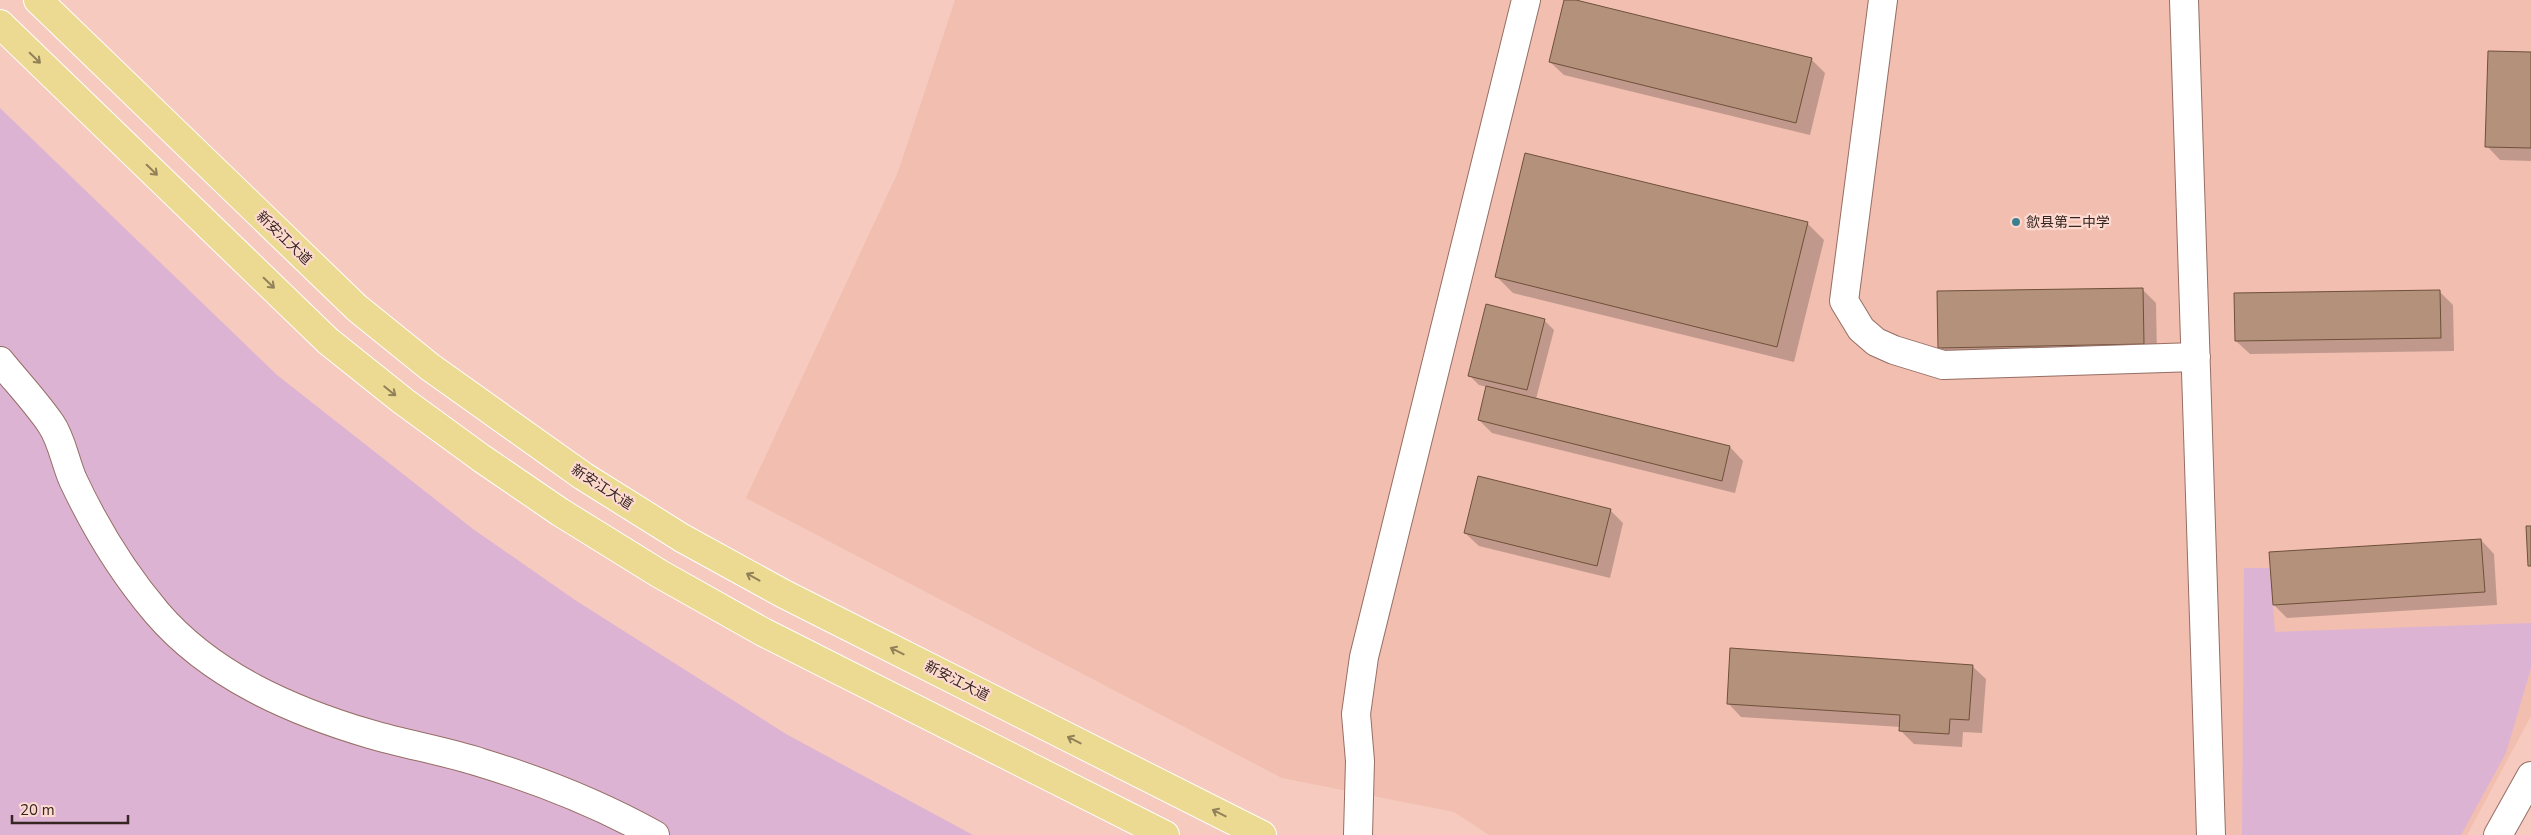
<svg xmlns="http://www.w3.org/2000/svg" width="2531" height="835" font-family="'Nunito Sans','Noto Sans SC',sans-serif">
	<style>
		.built { fill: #f1beb0 }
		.green { fill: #ddb3d3 }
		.shadow { fill: #0003 }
		.building { fill: #b4917a; stroke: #6f503b }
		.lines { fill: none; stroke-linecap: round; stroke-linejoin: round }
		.minor-casing { stroke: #966e64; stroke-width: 30 }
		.major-casing { stroke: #fff; stroke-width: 30 }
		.minor { stroke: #fff; stroke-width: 28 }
		.major { stroke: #edda92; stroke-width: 28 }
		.oneway { stroke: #92805a }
		.poi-dot { fill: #3c808f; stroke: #fdd9d0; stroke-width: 2 }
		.labels { text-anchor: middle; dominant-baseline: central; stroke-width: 4.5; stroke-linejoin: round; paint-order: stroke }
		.poi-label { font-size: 14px; fill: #362621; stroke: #fdd9d0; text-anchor: start }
		.street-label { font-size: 14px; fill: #362621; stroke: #fdd9d0 }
	</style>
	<rect width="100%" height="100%" fill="#f6cabf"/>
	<path class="built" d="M955 0H2531V716L2467 835H1489L1454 812 1282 778 746 498 898 172Z"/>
	<path class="green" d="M0 108 277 375 473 529 575 600 786 734 973 835H0Z
		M2244 568H2270L2275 632 2531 623V668L2506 753 2461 835H2242Z"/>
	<path class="shadow" d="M1565 0 1812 60 1825 73 1810 135 1564 75 1550 62Z
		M2531 54V161L2500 160 2487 146Z
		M1807 223 1824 240 1794 362 1513 293 1497 277Z
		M2142 289 2156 303 2157 357 1953 360 1940 347Z
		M2439 291 2453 305 2454 351 2250 354 2236 341Z
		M1544 320 1554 330 1536 399 1730 447 1743 461 1735 493 1492 433 1479 420 1487 387 1479 385 1469 375Z
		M1610 510 1623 523 1610 578 1479 546 1465 533Z
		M2481 540 2494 554 2497 605 2287 618 2274 605Z
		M1972 666 1986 679 1982 733 1963 732 1962 747 1914 744 1900 730 1901 727 1741 717 1728 703Z"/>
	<path class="building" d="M1564 0H1576L1812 58 1796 123 1549 62Z
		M2488 51 2531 52V148L2485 147Z
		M1525 153 1808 222 1777 347 1495 277Z
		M2143 288 2144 344 1938 348 1937 291Z
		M2440 290 2441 338 2235 341 2234 293Z
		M1486 304 1545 319 1527 390 1468 376Z
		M1486 386 1730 446 1722 481 1478 420Z
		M1478 476 1611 509 1597 566 1464 533Z
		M2526 526H2531V566H2528Z
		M2481 539 2485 592 2273 605 2269 552Z
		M1730 648 1973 665 1969 720 1950 719 1949 734 1899 731 1900 715 1727 704Z"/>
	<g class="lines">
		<g class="minor-casing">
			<path id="minor" d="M1883 0 1844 301 1861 329 1876 342 1894 350 1943 365 2196 357
				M2184 0 2211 835
				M0 361C17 382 36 402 51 424 62 440 65 462 73 480 95 527 123 573 157 613 211 676 292 711 370 734 407 745 445 751 482 763 541 781 601 805 655 835
				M1358 835 1360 761 1356 714 1364 657 1526 0
				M2498 835 2531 776"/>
		</g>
		<g class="major-casing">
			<path id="major" d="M38 0 357 308 430 367 583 476 682 538 784 594 1262 835
				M0 24 328 341 403 401 481 458 560 512 660 574 763 632 1165 835"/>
		</g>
		<use href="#minor" class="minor"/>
		<use href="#major" class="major"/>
	</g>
	<defs><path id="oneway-shaft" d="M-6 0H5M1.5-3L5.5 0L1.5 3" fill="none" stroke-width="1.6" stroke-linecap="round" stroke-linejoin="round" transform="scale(1.25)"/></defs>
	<g class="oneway">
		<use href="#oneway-shaft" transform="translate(35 58) rotate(44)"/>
		<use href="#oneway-shaft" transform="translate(152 170) rotate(44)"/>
		<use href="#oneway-shaft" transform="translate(269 283) rotate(44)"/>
		<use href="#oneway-shaft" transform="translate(390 391) rotate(39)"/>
		<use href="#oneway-shaft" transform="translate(753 577) rotate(-151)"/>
		<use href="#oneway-shaft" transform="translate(897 651) rotate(-153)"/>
		<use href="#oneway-shaft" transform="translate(1074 740) rotate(-153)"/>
		<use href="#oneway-shaft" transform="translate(1219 813) rotate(-153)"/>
	</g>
	<circle class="poi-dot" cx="2016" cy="222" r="5"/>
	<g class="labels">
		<g class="poi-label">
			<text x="2026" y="222">歙县第二中学</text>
		</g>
		<g class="street-label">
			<text transform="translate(284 238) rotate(44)">新安江大道</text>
			<text transform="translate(602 487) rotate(33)">新安江大道</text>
			<text transform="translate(957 681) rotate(27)">新安江大道</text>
		</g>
	</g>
	<path d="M12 815v8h116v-8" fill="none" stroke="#362621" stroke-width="2.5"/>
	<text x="20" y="815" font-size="15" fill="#362621" stroke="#fdd9d0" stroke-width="4" paint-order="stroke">20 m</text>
</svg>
